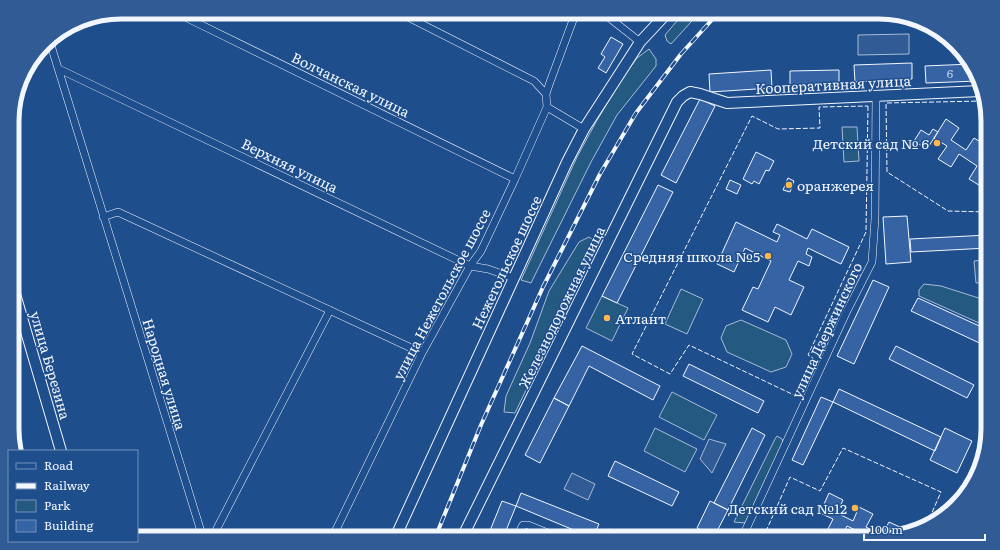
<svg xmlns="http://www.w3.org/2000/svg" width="1000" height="550" font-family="Literata,serif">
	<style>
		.green { fill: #245a82; stroke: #a8bbd7 }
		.parking { fill: #305b95; stroke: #a8bbd7 }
		.building { fill: #3563a3; stroke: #f2f6ff }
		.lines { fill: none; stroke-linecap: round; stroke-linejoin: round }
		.street-casing { stroke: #f2f6ff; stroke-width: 8 }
		.secondary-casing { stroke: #f2f6ff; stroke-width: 12 }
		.street { stroke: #1f4e8c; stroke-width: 7 }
		.secondary { stroke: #1f4e8c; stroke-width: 10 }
		.rail-casing { stroke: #f2f6ff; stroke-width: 4 }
		.rail { stroke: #1f4e8c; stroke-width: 2.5; stroke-dasharray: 8; stroke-linecap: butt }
		.fence { stroke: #f2f6ff; stroke-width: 1; stroke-dasharray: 5 2; stroke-linecap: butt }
		.poi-dot { fill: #ffb74d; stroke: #1f4e8c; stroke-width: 1.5 }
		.labels { text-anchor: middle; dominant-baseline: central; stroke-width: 3; stroke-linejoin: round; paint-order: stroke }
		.number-label { font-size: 12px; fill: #c3d1e8 }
		.street-label { font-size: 14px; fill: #f2f6ff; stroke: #1f4e8c }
		.poi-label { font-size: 14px; fill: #f2f6ff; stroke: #1f4e8c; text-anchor: end }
		.rim { fill: none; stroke: #f2f6ff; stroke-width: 5 }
	</style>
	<rect width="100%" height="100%" fill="#1f4e8c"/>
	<path class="green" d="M684 12H700L671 44 667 41 665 35 683 14Z
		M649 49 656 59V66L617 115 591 162 531 283 521 280 577 157 596 122 623 77 637 58Z
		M842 127H857L859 161 844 162Z
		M589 237 597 242 515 413 504 412 506 396 530 343 549 291 579 242Z
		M924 284 941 286 988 301V327L919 296V290Z
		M681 289 703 299 687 334 665 324Z
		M602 296 628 308 612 341 586 328Z
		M741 320 786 340 792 354 786 367 771 372 727 352 721 338 726 326Z
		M672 392 717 415 704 440 659 417Z
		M655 428 697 449 685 472 644 451Z
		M777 436 782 439 783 443 745 523 734 522 775 439Z"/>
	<path class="parking" d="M909 34V54L858 55V35Z
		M983 260 984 274 988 273V282L976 283 974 261Z
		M862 275 851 300 842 292 850 276Z
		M709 439 726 444 712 473 700 459Z
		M572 473 595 484 588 500 564 489Z"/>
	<path class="building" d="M611 37 623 44 606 73 598 68 605 57 601 54Z
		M912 63V79L855 82 854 65Z
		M971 64 977 81 926 83 925 66Z
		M771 70 772 88 710 92 709 74Z
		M839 70V86L790 87V71Z
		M700 99 715 106 676 183 661 175Z
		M946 119 959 128 951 140 966 150 974 138 987 146 979 159 988 164V178L982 187 969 179 977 166 959 154 951 167 938 159 947 146 934 138Z
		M933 129 938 132 927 149 914 141 921 130 929 135Z
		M756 152 774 161 769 171 766 170 759 184 754 181 752 184 743 179Z
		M788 178 794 181 790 192 783 190Z
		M730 180 741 185 737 194 726 189Z
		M658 185 673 192 617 303 602 296Z
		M907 216 911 262 886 264 883 217Z
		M736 222 777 242 780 235 773 232 777 224 807 239 812 229 849 247 841 264 808 248 806 254 812 257 809 266 798 261 789 280 804 287 791 315 775 307 768 322 742 310 753 287 758 289 771 261 745 248 734 272 717 264Z
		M988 235V248L911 252 910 239Z
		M873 280 889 287 854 364 837 356Z
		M918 298 988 330V347L911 311Z
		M582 346 660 386 653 400 589 366 569 406 554 398Z
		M896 346 974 385 967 398 889 359Z
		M689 364 764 401 758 413 683 376Z
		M839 389 941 437 935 451 833 402Z
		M821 397 833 402 803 465 792 460Z
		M554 398 569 406 540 463 525 455Z
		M752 428 765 435 728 510 714 503Z
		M945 428 972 441 957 473 930 460Z
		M615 461 679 492 672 506 608 476Z
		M521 493 599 524 593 538 516 506Z
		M829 493 843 500 837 513 853 521 859 507 873 514 866 527 882 535 889 522 902 528 899 533 886 538H865L866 535 847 526 841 538H836L826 533 833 519 820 513Z
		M502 501 516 506 503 538H487Z
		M710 501 728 510 714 537 697 528Z
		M609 529 630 538H605Z"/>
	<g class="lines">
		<g class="street-casing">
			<path id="street" d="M175 12 515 179
				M398 12 534 81 546 94
				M602 12 640 42
				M49 39 203 538
				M59 69 470 266 488 269 514 278
				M547 107 584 129
				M103 217 118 212 422 353
				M212 538 330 310
				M332 538 422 353 470 266 481 251 515 179 547 107 546 94 550 82 576 12
				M516 538 523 525H528L560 538
				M742 538 846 313 872 262 875 218 876 96"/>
		</g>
		<g class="secondary-casing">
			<path id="secondary" d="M13 287 61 451
				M395 538 567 162 584 129 633 53 640 42 668 12
				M462 538 677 102 683 96 690 92 700 94 727 103 980 91"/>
		</g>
		<use href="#street" class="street"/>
		<use href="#secondary" class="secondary"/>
		<g class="rail-casing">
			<path id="rail" d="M435 538 481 425 543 287 600 174 636 113 681 54 719 12"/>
		</g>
		<use href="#rail" class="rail"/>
		<path class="fence" d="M983 101 886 103 887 172 948 211 988 212
			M868 106 866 232 808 355 813 358 796 396 689 345 670 374 632 354 752 116 778 129 820 128 819 107Z
			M763 538 790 477 820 491 843 448 941 492 927 524"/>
	</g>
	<g class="poi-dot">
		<circle cx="937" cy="143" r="4"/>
		<circle cx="789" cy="185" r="4"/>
		<circle cx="768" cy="256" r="4"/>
		<circle cx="607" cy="318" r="4"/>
		<circle cx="855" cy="508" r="4"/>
	</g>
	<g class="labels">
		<g class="number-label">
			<text x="950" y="73">6</text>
		</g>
		<g class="street-label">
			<text transform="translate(351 84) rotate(26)">Волчанская улица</text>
			<text transform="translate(833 84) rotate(-3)">Кооперативная улица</text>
			<text transform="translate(290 165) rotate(26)">Верхняя улица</text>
			<text transform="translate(506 262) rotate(-65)">Нежегольское шоссе</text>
			<text transform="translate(441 294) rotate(-62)">улица Нежегольское шоссе</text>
			<text transform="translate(561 307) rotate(-64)">Железнодорожная улица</text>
			<text transform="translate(826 330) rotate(-65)">улица Дзержинского</text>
			<text transform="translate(51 365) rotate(74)">улица Березина</text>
			<text transform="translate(165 374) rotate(73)">Народная улица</text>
		</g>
		<g class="poi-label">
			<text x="929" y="143">Детский сад № 6</text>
			<text x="797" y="185" text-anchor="start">оранжерея</text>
			<text x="760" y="256">Средняя школа №5</text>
			<text x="615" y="318" text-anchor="start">Атлант</text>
			<text x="847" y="508">Детский сад №12</text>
		</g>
	</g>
	<path d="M0 0H1000V550H0ZM121 19H879A102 102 0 0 1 981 121V429A102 102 0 0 1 879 531H121A102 102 0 0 1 19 429V121A102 102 0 0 1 121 19Z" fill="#305b95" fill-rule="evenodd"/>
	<path class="rim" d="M121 19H879A102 102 0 0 1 981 121V429A102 102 0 0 1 879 531H121A102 102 0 0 1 19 429V121A102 102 0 0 1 121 19Z"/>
	<rect x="8" y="450" width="130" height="92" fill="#1f4e8c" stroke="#7391ba"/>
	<rect x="16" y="463" width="20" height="6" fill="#1f4e8c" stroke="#7391ba"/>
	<text x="44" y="470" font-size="12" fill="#f2f6ff">Road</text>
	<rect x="16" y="483" width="20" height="6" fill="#f2f6ff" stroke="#7391ba"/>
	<text x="44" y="490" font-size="12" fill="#f2f6ff">Railway</text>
	<rect x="16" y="500" width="20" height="12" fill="#245a82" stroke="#7391ba"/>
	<text x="44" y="510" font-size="12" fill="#f2f6ff">Park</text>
	<rect x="16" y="520" width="20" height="12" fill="#3563a3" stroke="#7391ba"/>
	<text x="44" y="530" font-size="12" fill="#f2f6ff">Building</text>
	<path d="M864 534v6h121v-6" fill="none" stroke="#f2f6ff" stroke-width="2"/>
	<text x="870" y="534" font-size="12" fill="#f2f6ff" stroke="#1f4e8c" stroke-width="3" paint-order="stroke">100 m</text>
</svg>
